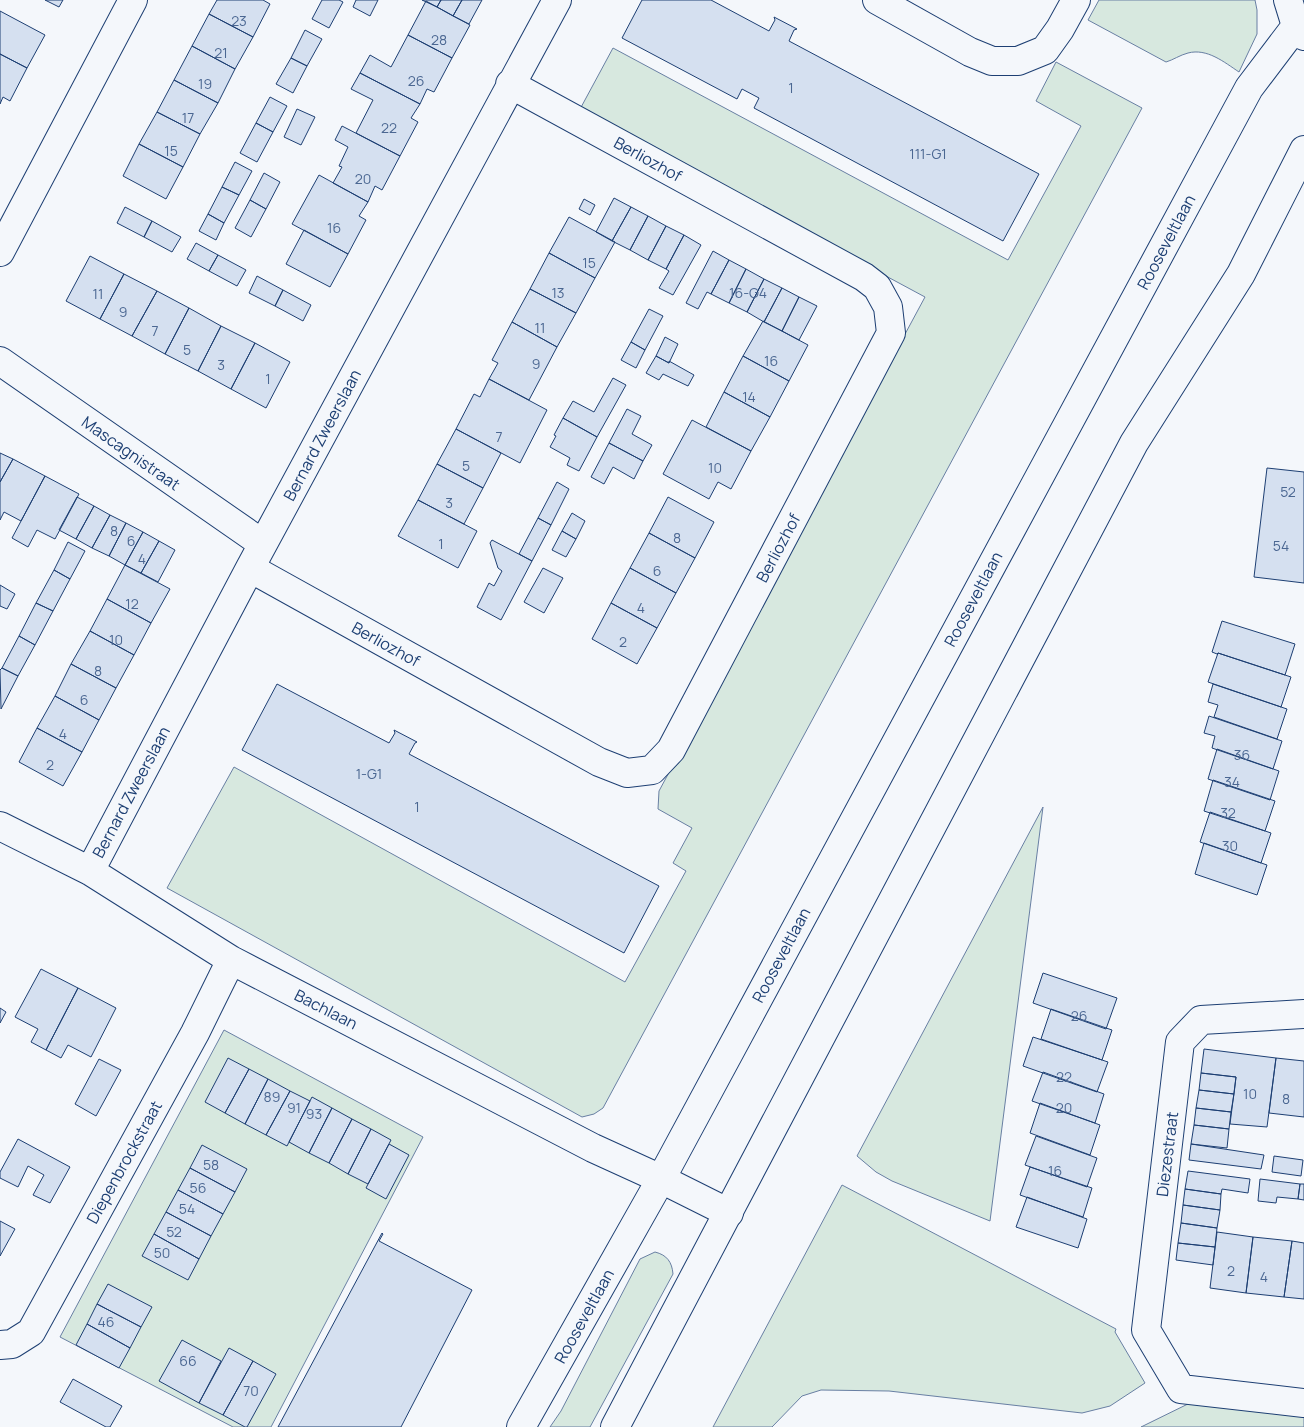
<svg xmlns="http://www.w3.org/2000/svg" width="1304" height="1427" font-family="Manrope,sans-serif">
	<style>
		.green { fill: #d7e8df; stroke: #687fa3 }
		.building { fill: #d5e0f0; stroke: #1d3f73 }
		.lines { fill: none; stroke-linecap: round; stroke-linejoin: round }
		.minor-casing { stroke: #1d3f73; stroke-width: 30 }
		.secondary-casing { stroke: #1d3f73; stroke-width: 30 }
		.minor { stroke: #f4f7fb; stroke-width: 28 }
		.secondary { stroke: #f4f7fb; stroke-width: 28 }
		.labels { text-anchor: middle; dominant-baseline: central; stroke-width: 4; stroke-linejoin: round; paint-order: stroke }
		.number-label { font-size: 14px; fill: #4b6792 }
		.street-label { font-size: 16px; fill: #1d3f73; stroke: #f4f7fb }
	</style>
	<rect width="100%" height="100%" fill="#f4f7fb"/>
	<path class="green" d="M1099 0H1255L1257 10V34L1239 72C1224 62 1207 48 1188 53 1180 55 1173 60 1166 62L1088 20Z
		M613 48 1008 260 1081 126 1036 101 1056 62 1142 108 603 1108 594 1114 582 1117 167 888 234 767 625 982 686 871 673 863 692 828 658 809 659 791 925 297 579 111Z
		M1043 807 990 1221 892 1181 876 1172 857 1156Z
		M224 1030 423 1137 271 1427H233L60 1337Z
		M842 1185 1116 1329 1115 1332 1145 1383 1110 1406 1082 1413 889 1391 821 1390 802 1396 772 1427H713Z
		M655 1252C667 1255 672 1262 673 1274L590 1427H550L561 1411 640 1259Z
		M1196 1400 1304 1413V1427H1141Z"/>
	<path class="building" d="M45 0H63L59 7Z
		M217 0H263L270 4 253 37 209 14Z
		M322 0H339L343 2 329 28 312 19Z
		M356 0H378L370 16 353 7Z
		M422 0H441L437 7Z
		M441 0H462L453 16 437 7Z
		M462 0H482L469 24 453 16Z
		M642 0H711L769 31 775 20 774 17 797 29 794 30 789 41 1039 174 1003 241 754 108 759 98 742 89 737 99 622 38Z
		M426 1 470 25 452 58 408 35Z
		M0 11 45 35 27 68 0 54Z
		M209 14 253 37 235 69 192 46Z
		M305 30 322 39 307 66 291 58Z
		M408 35 452 58 434 92 427 89 420 104 360 73 370 55 391 67Z
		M192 46 235 69 218 103 174 80Z
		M0 54 27 68 10 101 3 97 0 104Z
		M291 58 307 66 293 93 276 84Z
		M360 73 420 104 411 118 418 122 400 156 356 133 373 100 351 89Z
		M174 80 218 103 200 134 157 112Z
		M270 97 287 106 273 132 256 123Z
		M297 109 315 117 301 145 284 137Z
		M157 112 200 134 183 167 139 144Z
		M256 123 273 132 257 162 240 153Z
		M342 126 400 156 382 190 375 186 368 202 333 183 342 167 339 166 348 147 335 140Z
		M139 144 183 167 166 199 123 176Z
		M235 162 252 171 239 195 222 187Z
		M264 173 280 182 266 209 250 200Z
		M319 175 368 202 359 216 366 220 348 254 292 224Z
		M222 187 239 195 224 223 208 214Z
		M614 198 631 207 612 241 596 232Z
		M584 199 595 205 590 215 579 209Z
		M250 200 266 209 251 237 235 228Z
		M125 207 152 221 144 237 117 223Z
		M631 207 648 216 630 250 612 241Z
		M208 214 224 223 216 240 199 231Z
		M648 216 666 226 648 260 630 250Z
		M569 217 615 242 595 278 549 253Z
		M152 221 181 237 172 252 144 237Z
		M666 226 684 235 666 269 648 260Z
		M304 230 348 254 330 287 286 264Z
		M684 235 701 245 673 295 659 288 669 271 666 269Z
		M196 243 218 255 209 271 187 259Z
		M713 251 729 260 711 294 707 292 698 309 686 303Z
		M549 253 595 278 576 313 530 289Z
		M218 255 246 270 237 286 209 271Z
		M90 256 124 274 100 319 66 301Z
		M729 260 746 269 729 303 711 294Z
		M746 269 764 279 747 312 729 303Z
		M124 274 157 291 132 336 100 319Z
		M257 276 283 290 275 306 249 293Z
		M764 279 782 288 764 322 747 312Z
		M782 288 799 297 782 331 764 322Z
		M530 289 576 313 557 347 512 322Z
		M283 290 311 305 303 321 275 306Z
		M157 291 189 308 165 354 132 336Z
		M799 297 817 306 799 340 782 331Z
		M189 308 221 326 198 371 165 354Z
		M649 309 663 316 645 350 631 342Z
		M763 321 808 345 789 381 743 356Z
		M512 322 557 347 529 400 489 379 498 363 492 360Z
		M221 326 255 343 231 389 198 371Z
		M665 337 678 344 669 363 656 356Z
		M631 342 645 350 636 368 621 360Z
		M255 343 290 362 266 408 231 389Z
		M656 356 669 363V361L694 375 688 386 663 374 659 380 646 373Z
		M743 356 789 381 770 417 724 392Z
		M613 378 626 385 597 437 563 418 573 401 594 412Z
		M489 379 547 410 520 463 456 429 474 394 480 397Z
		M724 392 770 417 751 451 706 427Z
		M627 409 641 416 632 434 652 445 643 461 609 443Z
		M563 418 597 437 579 471 567 465 570 458 550 447 556 436 554 435Z
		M692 420 751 451 731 489 718 482 709 499 663 474Z
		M456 429 501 453 483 488 437 464Z
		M609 443 643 461 634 479 613 467 604 484 591 477Z
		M0 453 13 459 0 482Z
		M13 459 45 476 21 521 4 512 0 520V482Z
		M437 464 483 488 464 524 418 500Z
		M1267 468 1304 472V583L1254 577Z
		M45 476 79 494 55 539 37 530 28 547 12 538Z
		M557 482 569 489 551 525 538 518Z
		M77 497 94 506 76 539 59 530Z
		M668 497 714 522 695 558 649 533Z
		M418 500 477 531 458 568 398 536Z
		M94 506 110 515 92 548 76 539Z
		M572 513 585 521 576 539 562 531Z
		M110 515 126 523 109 556 92 548Z
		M538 518 551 525 532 561 519 554Z
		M126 523 143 532 125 565 109 556Z
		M562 531 576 539 566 557 552 550Z
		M143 532 159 541 141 573 125 565Z
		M649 533 695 558 676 593 630 568Z
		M492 540 532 561 501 620 477 607 489 583 494 586 502 571 498 568 490 543Z
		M159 541 175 550 158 582 141 573Z
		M68 542 85 551 70 579 54 570Z
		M125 565 170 589 151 623 107 599Z
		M543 568 563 578 544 613 524 602Z
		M630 568 676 593 657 628 611 603Z
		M54 570 70 579 53 611 36 603Z
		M0 585 15 594 7 609 0 606Z
		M107 599 151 623 134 655 90 631Z
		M36 603 53 611 35 645 19 636Z
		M611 603 657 628 637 664 592 639Z
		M1222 621 1295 644 1285 675 1218 653 1217 654 1212 652Z
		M90 631 134 655 116 688 71 664Z
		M19 636 35 645 18 676 2 668Z
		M1218 653 1291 677 1281 707 1208 682Z
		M71 664 116 688 99 720 55 696Z
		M2 668 18 676 1 709 0 670Z
		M277 684 389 743 395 733 394 730 417 742 415 743 409 754 659 886 624 953 242 750Z
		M1213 684 1287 709 1277 739 1214 717 1218 705 1208 702Z
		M55 696 99 720 82 752 37 728Z
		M1209 716 1282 741 1273 769 1212 748 1215 736 1204 733Z
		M37 728 82 752 63 786 19 762Z
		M1217 749 1279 771 1270 800 1208 779Z
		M1213 780 1275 801 1265 831 1204 811Z
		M1210 812 1271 833 1261 863 1200 842Z
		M1204 843 1267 865 1257 895 1195 874Z
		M41 969 78 988 46 1050 31 1042 38 1029 15 1017Z
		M1043 973 1117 998 1106 1029 1033 1003Z
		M78 988 116 1008 91 1057 68 1045 61 1058 46 1050Z
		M0 1008 6 1012 0 1023Z
		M1051 1009 1112 1030 1102 1060 1041 1039Z
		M1033 1037 1108 1062 1097 1092 1023 1066Z
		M1204 1049 1276 1058 1267 1127 1230 1124 1236 1077 1201 1073Z
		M228 1058 249 1069 225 1113 205 1102Z
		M1276 1058 1304 1061V1117L1269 1113Z
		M99 1059 121 1070 96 1116 75 1104Z
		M249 1069 268 1079 245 1124 225 1113Z
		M1043 1072 1104 1094 1095 1123 1032 1101Z
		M1201 1073 1236 1077 1234 1094 1199 1090Z
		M268 1079 290 1091 266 1135 245 1124Z
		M1199 1090 1234 1094 1231 1112 1196 1108Z
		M290 1091 310 1101 287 1146 266 1135Z
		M312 1097 332 1108 309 1153 289 1142Z
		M1040 1103 1100 1125 1090 1155 1030 1133Z
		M332 1108 352 1119 329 1163 309 1153Z
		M1196 1108 1231 1112 1229 1129 1194 1125Z
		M352 1119 371 1129 348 1174 329 1163Z
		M1194 1125 1229 1129 1227 1148 1191 1144Z
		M371 1129 391 1140 368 1184 348 1174Z
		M1036 1136 1097 1158 1087 1187 1025 1165Z
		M18 1139 70 1167 50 1203 33 1195 44 1175 28 1166 18 1187 0 1178V1172Z
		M389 1144 409 1155 386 1199 366 1188Z
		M1191 1144 1264 1155 1261 1169 1189 1160Z
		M202 1145 247 1169 235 1192 190 1168Z
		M1274 1156 1303 1160 1301 1176 1272 1172Z
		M1030 1167 1092 1188 1083 1217 1020 1195Z
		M190 1168 235 1192 223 1214 178 1190Z
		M1188 1171 1250 1179 1248 1193 1222 1189 1221 1194 1185 1189Z
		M1260 1179 1300 1184 1298 1199 1277 1197 1276 1203 1258 1201Z
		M1300 1184H1304V1200L1298 1199Z
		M1185 1189 1221 1194 1220 1210 1183 1205Z
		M178 1190 223 1214 211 1236 166 1212Z
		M1027 1197 1087 1219 1078 1248 1016 1227Z
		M1183 1205 1220 1210 1217 1228 1181 1223Z
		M166 1212 211 1236 199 1259 154 1234Z
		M0 1221 15 1229 0 1256Z
		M1181 1223 1217 1228 1215 1247 1178 1243Z
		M1217 1232 1253 1237 1246 1293 1210 1288Z
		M382 1233 383 1234 379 1241 472 1290 401 1427H278Z
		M154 1234 199 1259 188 1280 142 1256Z
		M1253 1237 1292 1241 1284 1297 1246 1293Z
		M1292 1241 1304 1243V1299L1284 1297Z
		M1178 1243 1215 1247 1213 1265 1176 1260Z
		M108 1284 152 1307 141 1327 97 1304Z
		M97 1304 141 1327 130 1348 87 1324Z
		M87 1324 130 1348 119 1368 76 1345Z
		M182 1340 221 1361 199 1403 159 1381Z
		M229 1348 253 1361 223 1415 199 1403Z
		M253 1361 276 1374 247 1427H245L223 1415Z
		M73 1379 122 1406 110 1427H106L60 1402Z"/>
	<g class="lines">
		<g class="minor-casing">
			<path id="minor" d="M877 0 970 52 992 61H1018L1045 50 1060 29 1076 0
				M0 252 133 0
				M0 361 263 544
				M250 568 599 762 627 773 652 770 671 750 891 333 888 307 877 287 864 277 510 84
				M0 826 90 871 231 960 593 1148 661 1179 729 1213
				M90 871 250 568 557 0
				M1304 1014 1201 1020 1180 1042 1146 1330 1181 1389 1304 1403
				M0 1345 12 1344 31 1332 195 1033 231 960"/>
		</g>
		<g class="secondary-casing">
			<path id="secondary" d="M1288 0 1296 26 1304 36
				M521 1427 661 1179 1249 88 1296 26
				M615 1427 1134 443 1241 274 1304 150"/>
		</g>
		<use href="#minor" class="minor"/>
		<use href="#secondary" class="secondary"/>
	</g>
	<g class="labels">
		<g class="number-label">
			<text x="239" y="20">23</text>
			<text x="439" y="39">28</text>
			<text x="221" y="52">21</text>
			<text x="416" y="80">26</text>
			<text x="205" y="83">19</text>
			<text x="791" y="87">1</text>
			<text x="188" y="117">17</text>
			<text x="389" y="127">22</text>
			<text x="171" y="150">15</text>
			<text x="928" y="153">111-G1</text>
			<text x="363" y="178">20</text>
			<text x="334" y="227">16</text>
			<text x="589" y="262">15</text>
			<text x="558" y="292">13</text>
			<text x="748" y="292">16-G4</text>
			<text x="98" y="293">11</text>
			<text x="123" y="311">9</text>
			<text x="540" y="327">11</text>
			<text x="155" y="330">7</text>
			<text x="187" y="349">5</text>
			<text x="771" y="360">16</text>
			<text x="536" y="363">9</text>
			<text x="221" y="364">3</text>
			<text x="268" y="378">1</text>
			<text x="749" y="396">14</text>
			<text x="499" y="436">7</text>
			<text x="466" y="465">5</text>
			<text x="715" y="467">10</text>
			<text x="1288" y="491">52</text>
			<text x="449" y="502">3</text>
			<text x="114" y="530">8</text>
			<text x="677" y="537">8</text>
			<text x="131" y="540">6</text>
			<text x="441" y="543">1</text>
			<text x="1281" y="545">54</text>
			<text x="142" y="558">4</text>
			<text x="657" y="570">6</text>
			<text x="132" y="603">12</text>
			<text x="641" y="607">4</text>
			<text x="116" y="639">10</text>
			<text x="623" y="641">2</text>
			<text x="98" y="670">8</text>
			<text x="84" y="699">6</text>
			<text x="63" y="733">4</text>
			<text x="1242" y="754">36</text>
			<text x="50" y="764">2</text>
			<text x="369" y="773">1-G1</text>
			<text x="1232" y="781">34</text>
			<text x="417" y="806">1</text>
			<text x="1228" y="812">32</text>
			<text x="1230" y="845">30</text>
			<text x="1079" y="1015">26</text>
			<text x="1064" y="1076">22</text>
			<text x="1250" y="1093">10</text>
			<text x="272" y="1096">89</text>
			<text x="1286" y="1098">8</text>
			<text x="294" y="1107">91</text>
			<text x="1064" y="1107">20</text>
			<text x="314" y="1113">93</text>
			<text x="211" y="1164">58</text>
			<text x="1055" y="1170">16</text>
			<text x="198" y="1187">56</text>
			<text x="187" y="1208">54</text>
			<text x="174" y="1231">52</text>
			<text x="162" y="1252">50</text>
			<text x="1231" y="1270">2</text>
			<text x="1264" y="1276">4</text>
			<text x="106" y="1321">46</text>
			<text x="188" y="1360">66</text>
			<text x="251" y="1390">70</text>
		</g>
		<g class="street-label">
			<text transform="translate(648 159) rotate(29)">Berliozhof</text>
			<text transform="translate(1166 242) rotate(-62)">Rooseveltlaan</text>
			<text transform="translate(322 435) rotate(-62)">Bernard Zweerslaan</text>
			<text transform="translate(131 453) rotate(35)">Mascagnistraat</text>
			<text transform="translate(778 548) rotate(-62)">Berliozhof</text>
			<text transform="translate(973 599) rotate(-62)">Rooseveltlaan</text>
			<text transform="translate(386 644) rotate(29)">Berliozhof</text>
			<text transform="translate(131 792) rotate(-62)">Bernard Zweerslaan</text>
			<text transform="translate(781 955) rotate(-62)">Rooseveltlaan</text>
			<text transform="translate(326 1009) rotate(27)">Bachlaan</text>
			<text transform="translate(1167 1154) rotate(-83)">Diezestraat</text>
			<text transform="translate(124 1162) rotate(-61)">Diepenbrockstraat</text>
			<text transform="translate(584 1316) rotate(-61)">Rooseveltlaan</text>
		</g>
	</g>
</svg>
